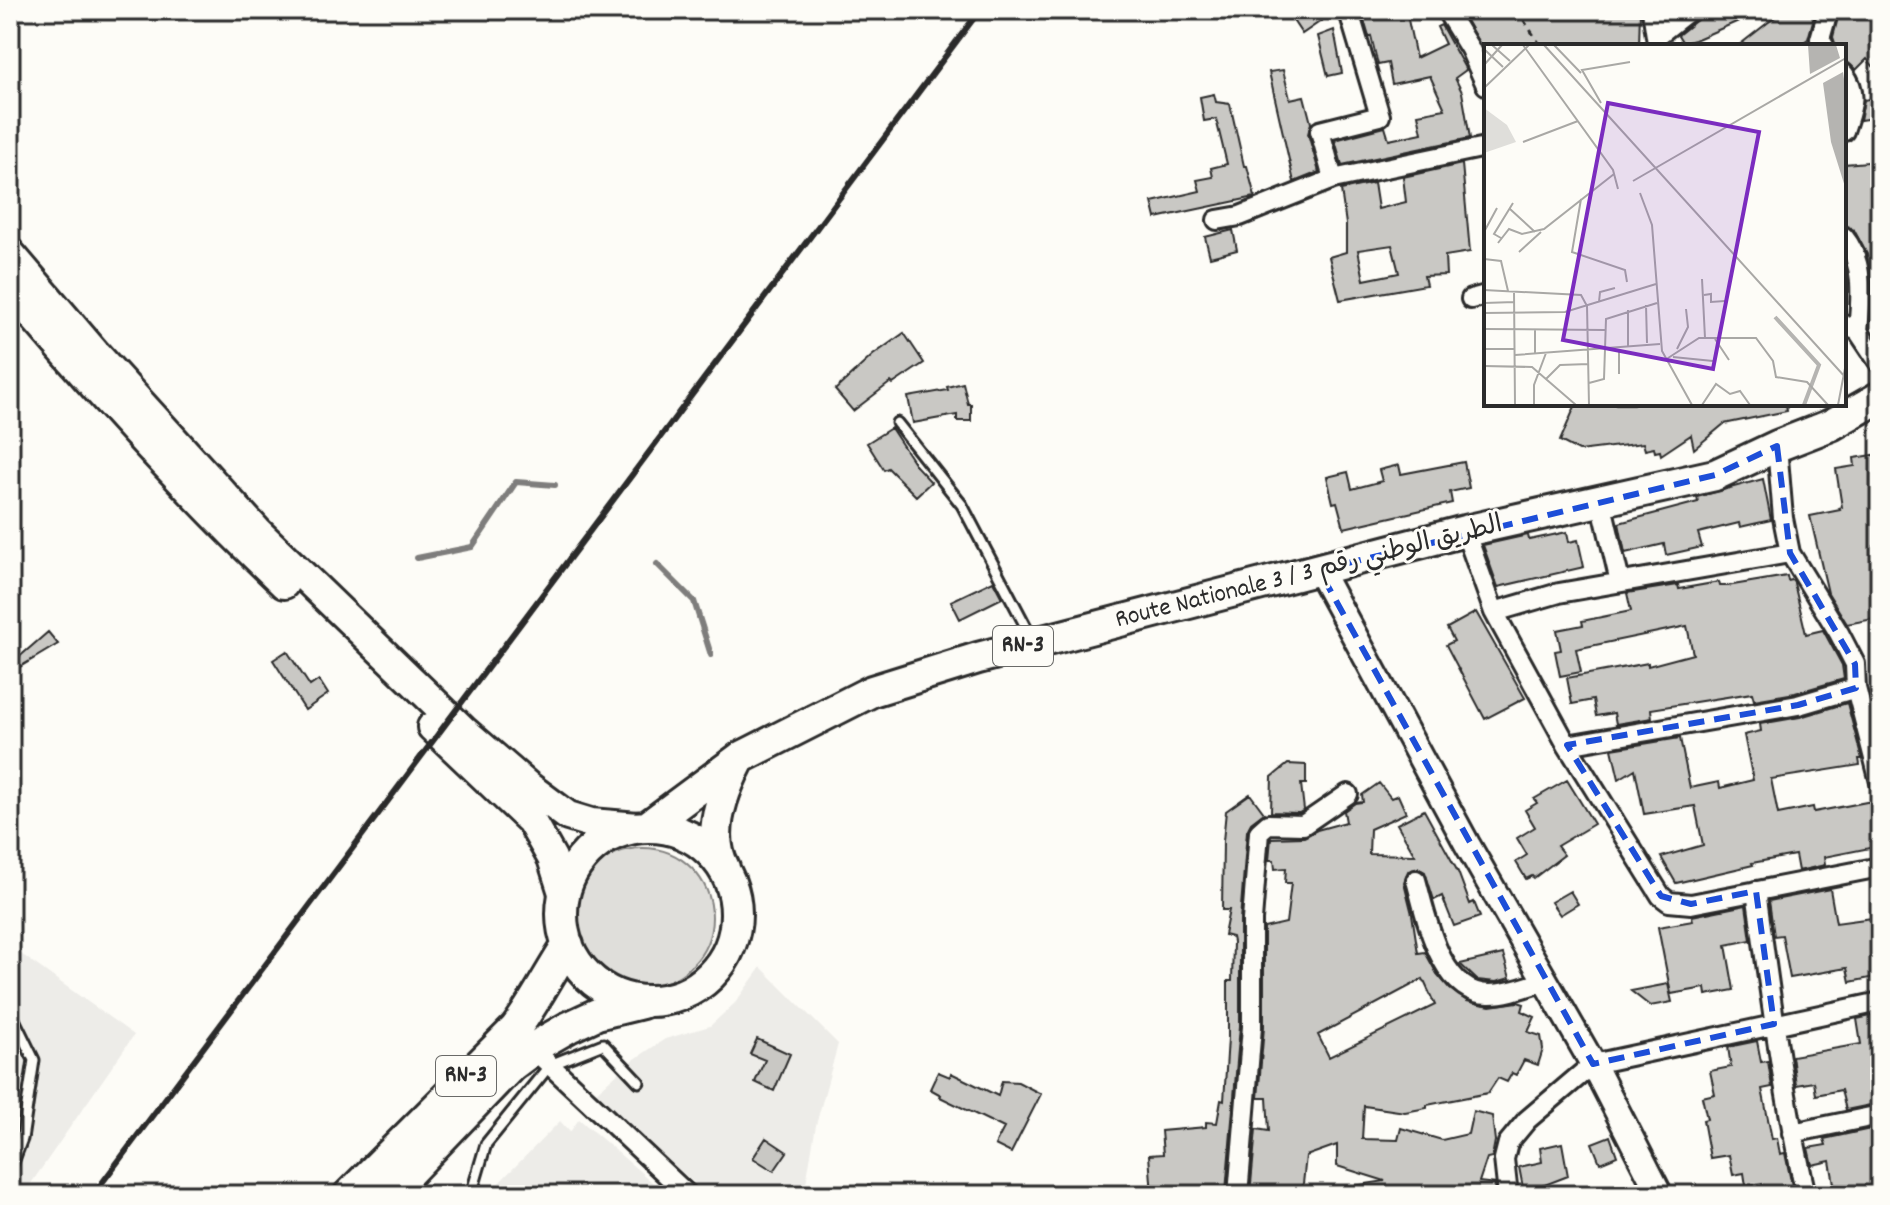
<svg xmlns="http://www.w3.org/2000/svg" width="1890" height="1205" font-family="Dekko,'Playpen Sans Arabic',sans-serif">
	<style>
		.built { fill: #edece8 }
		.green { fill: #dfdeda; stroke: #858482; stroke-width: 2 }
		.lines { fill: none; stroke-linecap: round; stroke-linejoin: round }
		.stream { stroke: #7e7d7b; stroke-width: 6 }
		.building { fill: #c9c8c4; stroke: #2b2b2b; stroke-width: 2; fill-rule: evenodd }
		.service-casing { stroke: #2b2b2b; stroke-width: 15 }
		.minor-casing { stroke: #2b2b2b; stroke-width: 24 }
		.secondary-casing { stroke: #2b2b2b; stroke-width: 30 }
		.primary-casing { stroke: #2b2b2b; stroke-width: 34 }
		.trunk-casing { stroke: #2b2b2b; stroke-width: 36 }
		.path { stroke: #2b2b2b; stroke-width: 3; stroke-dasharray: 6 6; stroke-linecap: butt }
		.service { stroke: #fdfcf7; stroke-width: 9 }
		.minor { stroke: #fdfcf7; stroke-width: 18 }
		.secondary { stroke: #fdfcf7; stroke-width: 24 }
		.primary { stroke: #fdfcf7; stroke-width: 28 }
		.trunk { stroke: #fdfcf7; stroke-width: 30 }
		.rail { stroke: #2b2b2b; stroke-width: 6 }
		.marked { fill: none; stroke: #1d4ed8; stroke-width: 6; stroke-dasharray: 16 10; stroke-linejoin: round }
		.labels { text-anchor: middle; dominant-baseline: central; stroke-width: 6; stroke-linejoin: round; paint-order: stroke }
		.shield { fill: #fdfcf7; stroke: #6a6a68; stroke-width: 2 }
		.shield-label { font-size: 24px; font-weight: bold; fill: #2b2b2b }
		.street-label { font-size: 26px; fill: #2b2b2b; stroke: #fdfcf7 }
		.inset-river { fill: none; stroke: #b5b4b1; stroke-width: 4 }
		.inset-road { fill: none; stroke: #a9a8a5; stroke-width: 2 }
		.view { fill: #7b2cbf; fill-opacity: 0.15; stroke: #7b2cbf; stroke-width: 4 }
		.inset-edge { fill: none; stroke: #2b2b2b; stroke-width: 4 }
	</style>
	<rect width="100%" height="100%" fill="#fdfcf7"/>
	<filter id="ink" filterUnits="userSpaceOnUse"><feTurbulence type="fractalNoise" baseFrequency=".0125" numOctaves="2"/><feDisplacementMap in="SourceGraphic" scale="16" xChannelSelector="R" yChannelSelector="G"/><feConvolveMatrix kernelMatrix="1 2 1 2 8 2 1 2 1" color-interpolation-filters="sRGB"/></filter>
	<g filter="url(#ink)">
		<path class="built" d="M10 946 134 1035 23 1195H10Z
			M761 967 838 1044 816 1125 804 1195H708L594 1094 629 1063 665 1039 710 1026 735 1003Z
			M579 1119 667 1195H500L493 1189 560 1121 570 1132Z"/>
		<path class="green" d="M574 917a69 69 0 1 1 138 0a69 69 0 1 1-138 0Z"/>
		<g class="lines">
			<path class="stream" d="M417 558 472 547 516 482 555 485
				M657 564 694 601 711 655"/>
		</g>
		<path class="building" d="M1286 10H1337L1302 34Z
			M1391 10H1406L1416 58 1445 44 1437 27 1441 25 1466 70 1455 78 1462 92 1470 138 1342 165 1335 140 1385 127 1389 140 1422 133 1418 114 1445 109 1430 76 1392 84 1388 63 1378 65 1371 36 1369 37 1364 20Z
			M1473 10H1640L1639 46H1486L1485 54 1463 15Z
			M1702 10H1764L1695 40 1683 43 1678 35 1698 19Z
			M1784 10H1816L1808 39 1798 46H1738Z
			M1840 10H1880V74L1867 59 1856 70 1850 64 1844 62V46H1836L1833 37Z
			M1334 30 1342 73 1328 76 1318 36Z
			M1283 70 1290 99 1304 96 1311 123 1308 134 1319 172 1294 182 1269 72Z
			M1214 94 1216 102 1230 104 1244 166H1247L1255 197 1156 218 1152 202 1200 191 1197 180 1213 177 1211 168 1227 164 1216 119 1204 121 1200 97Z
			M1876 97 1880 117 1860 120 1864 100Z
			M1880 161V214H1876L1880 237V325L1872 308V281L1867 254 1854 230 1844 225V164Z
			M1462 164 1470 252 1445 256 1446 275 1424 276 1426 285 1340 300 1329 257 1346 252V224L1341 190 1374 183 1378 209 1406 202 1403 177ZM1392 245 1399 273 1364 280 1358 250Z
			M1233 230 1237 250 1210 257 1205 237Z
			M904 333 924 363 893 384 891 382 853 411 835 390 873 355Z
			M963 383 968 404H971V421H957V415L913 423 908 397 948 390 947 387Z
			M1576 404H1786L1787 411 1724 424 1694 449 1691 435 1661 455 1660 451 1655 452 1654 448 1645 450 1643 443 1579 451 1560 441Z
			M891 428 916 466 931 482 916 496 888 468 884 470 867 443Z
			M1880 454V545L1874 546 1880 591V609L1877 610 1879 618 1847 624 1828 593 1810 516 1840 510 1839 508 1842 507 1836 469 1855 466 1854 458Z
			M1464 462 1469 488 1450 492 1452 503 1344 528 1337 502 1333 503 1327 477 1348 472 1352 489 1382 481 1379 470 1399 465 1401 474Z
			M1763 479 1771 520 1740 527 1739 523 1698 533 1702 547 1666 555 1664 544 1625 553 1619 523 1698 502 1697 497Z
			M1567 532 1569 542 1578 540 1584 567 1498 587 1483 545 1528 535 1529 540Z
			M1787 576 1788 581 1792 580 1794 583 1806 634 1823 630 1842 665 1844 679 1795 693 1754 700 1752 693 1651 709 1652 718 1616 724 1614 713 1596 716 1593 700 1572 704 1567 678 1648 663V666L1693 654 1687 626 1576 649 1581 672 1560 676 1555 651 1561 650 1557 630 1583 625 1582 621 1631 611 1627 593 1678 585 1679 589 1719 582 1720 586H1727Z
			M993 581 1002 598 960 619 951 601Z
			M1476 612 1525 698 1485 719 1446 645 1454 641 1447 628Z
			M48 632 58 644 13 671 10 665Z
			M287 651 310 686 319 680 328 694 305 710 273 660Z
			M1847 703 1862 759H1859L1860 765 1771 779 1778 814 1813 807 1814 812 1872 801 1880 846 1824 857 1825 865 1798 871 1795 855 1752 863 1753 865 1676 883 1661 857 1703 845 1695 806 1644 814 1635 769 1619 779 1612 749 1680 738 1690 788 1719 782 1720 788 1753 780 1744 735 1761 731 1760 724 1800 717Z
			M1288 764 1306 765V784H1301L1304 810 1299 813 1271 812 1272 777Z
			M1567 780 1594 824 1557 846 1564 855 1534 878 1532 876 1526 879 1516 862 1527 855 1517 838 1535 827 1525 810 1537 803 1534 799Z
			M1379 783 1391 798 1398 795 1406 813 1370 829 1369 854 1415 855 1397 824 1424 810 1458 872 1470 904 1474 902 1480 917 1454 926 1442 896 1434 900 1425 872 1418 868 1408 871 1404 882 1412 914 1418 953 1425 952 1437 974 1450 989 1467 1001 1490 1006 1518 1002 1524 1004 1522 1011 1535 1017 1528 1032 1541 1036 1543 1049 1538 1065 1524 1060 1516 1075 1512 1073 1507 1082 1498 1078 1488 1093 1427 1105V1108L1405 1112 1364 1106 1362 1139 1398 1140 1401 1128 1442 1140 1468 1134 1473 1111 1492 1116 1495 1141 1492 1157 1487 1158 1479 1182 1495 1184 1496 1195H1354L1353 1186 1385 1181 1337 1166V1145L1306 1156 1302 1193 1250 1195 1256 1129 1269 1131 1267 1098H1258L1264 1027V928L1286 923 1291 883H1285L1286 868 1275 869 1274 860H1269L1271 838 1304 837 1317 830 1346 822 1344 811 1355 803 1363 802 1362 795ZM1423 979 1435 1005 1329 1057 1318 1035Z
			M1250 794 1264 813 1251 823 1247 831 1240 920V1026L1226 1191H1193V1195H1152L1149 1155 1163 1154 1161 1131 1206 1127V1122L1217 1123 1221 1100 1224 1101 1228 1038V981H1232L1233 942 1232 937 1224 935 1229 910H1222L1223 841 1226 811Z
			M1830 889 1836 923 1880 917V961L1873 962 1875 977 1850 982 1847 968 1790 978 1782 935 1774 936 1769 901Z
			M1570 891 1578 904 1560 915 1551 902Z
			M1746 905 1751 940 1726 945 1734 990 1706 995 1705 988 1671 994 1658 927 1693 921 1692 916Z
			M1503 954 1510 978 1496 982 1477 980 1460 964Z
			M1668 984 1672 1002 1650 1006 1631 991Z
			M1880 1014V1103L1846 1110 1841 1090 1816 1095 1814 1082 1796 1085 1792 1056 1861 1044 1857 1019Z
			M757 1039 790 1054 774 1091 755 1082 765 1060 750 1054Z
			M1757 1041 1761 1062 1768 1061 1772 1087 1762 1089 1772 1139 1777 1138 1780 1154 1785 1153 1794 1195H1764L1762 1183 1746 1186 1744 1173 1733 1175 1729 1155 1710 1158 1703 1120 1707 1119 1702 1097 1715 1094 1710 1071 1731 1067 1728 1047Z
			M938 1072 950 1077 951 1073 998 1096 1002 1081 1018 1082 1041 1094 1011 1153 995 1145 1004 1128 940 1097 941 1095 930 1089Z
			M1880 1127V1195H1836L1830 1161 1812 1165 1808 1148 1826 1145 1824 1139Z
			M1610 1136 1617 1156 1600 1163 1592 1143Z
			M766 1138 787 1152 774 1171 753 1158Z
			M1562 1143 1568 1176 1524 1193 1519 1167 1542 1162 1540 1148Z"/>
		<g class="lines">
			<g class="service-casing">
				<path id="service" d="M897 423 962 505 1033 640
					M10 1011 34 1060 22 1139 10 1170
					M471 1195 486 1144 550 1065 603 1044 639 1082"/>
			</g>
			<g class="minor-casing">
				<path id="minor" d="M1446 10 1470 49 1486 85
					M1652 10 1657 43
					M1657 36 1690 10
					M1824 46 1820 39 1828 11
					M1844 74C1859 93 1851 109 1844 131
					M1333 179 1320 131 1380 116 1349 12
					M1217 220 1240 216 1333 179 1486 147
					M1844 237C1865 263 1861 300 1858 331
					M1471 299 1486 295
					M1844 325 1858 331 1880 364
					M1777 446 1783 518 1790 553 1839 633 1855 664 1856 688 1880 782
					M1601 501 1620 582
					M1465 531 1494 612 1567 745 1661 896 1669 902 1691 904 1880 867
					M1494 612 1559 593 1790 553
					M1567 745 1798 705 1856 688
					M1416 880C1426 916 1440 995 1490 994 1508 994 1528 986 1545 981
					M1756 891C1770 993 1783 1095 1806 1195
					M533 1049 688 1195
					M1792 1133 1880 1115
					M1238 1195 1252 1027V920L1259 832 1268 824 1303 825 1348 794
					M1508 1195 1504 1159 1508 1143 1527 1120 1593 1064 1880 1002"/>
			</g>
			<g class="secondary-casing">
				<path id="secondary" d="M1319 570 1467 844 1593 1064 1660 1195"/>
			</g>
			<g class="primary-casing">
				<path id="primary" d="M10 253 96 354 257 531 463 730 529 787 568 816 591 823 638 827
					M10 289C96 391 187 492 284 584
					M432 727 531 821 552 858 564 896"/>
			</g>
			<g class="trunk-casing">
				<path id="trunk" d="M647 827 740 758 872 691 978 658 1465 531 1715 475 1777 446 1831 425 1880 397
					M562 914a87 87 0 1 1 174 0a87 87 0 1 1-174 0Z
					M724 868C706 835 722 793 738 762
					M349 1195 516 1028C536 1001 550 972 568 945
					M387 1195 511 1066 543 1042 569 1027 597 1014 642 1003"/>
			</g>
			<path class="path" d="M1517 10 1541 46"/>
			<use href="#service" class="service"/>
			<use href="#minor" class="minor"/>
			<use href="#secondary" class="secondary"/>
			<use href="#primary" class="primary"/>
			<use href="#trunk" class="trunk"/>
			<path class="rail" d="M93 1195 980 10"/>
		</g>
	</g>
	<path class="marked" d="M1777 446 1790 553 1855 664 1856 688 1798 705 1567 745 1661 896 1691 904 1756 891 1774 1024 1593 1064 1319 570 1715 475Z"/>
	<g class="labels">
		<g class="shield">
			<rect x="993" y="626" width="60" height="40" rx="6"/>
			<rect x="436" y="1056" width="60" height="40" rx="6"/>
		</g>
		<g class="shield-label">
			<text x="1023" y="646">RN-3</text>
			<text x="466" y="1076">RN-3</text>
		</g>
		<g class="street-label">
			<text transform="translate(1309 573) rotate(-14)">Route Nationale 3 / الطريق الوطني رقم 3</text>
		</g>
	</g>
	<g transform="translate(1484 44)">
		<rect width="362" height="362" fill="#fdfcf7"/>
		<path d="M0 64 23 81 32 98 0 109Z" fill="#dfdeda"/>
		<path d="M324 1H352L356 14 326 30ZM359 28 362 49V146L347 98 339 39Z" fill="#b5b4b1"/>
		<path class="inset-river" d="M291 273 335 321 320 361"/>
		<path class="inset-road" d="M8 1 26 17M39 1 129 126 134 145M60 1 362 334M70 1 97 29M0 5 19 23M0 21 18 1M0 44 45 1M117 59 98 26 146 18M39 98 94 77M149 137 362 14M156 149 168 181 178 307 208 361M97 155 88 208 141 226 143 238M26 165 51 188M0 188 13 164M17 194 10 190 29 159M14 199 25 185 38 190 60 185 130 130M35 208 57 188M0 215 17 217 24 247M218 235 221 294M0 246 97 251 103 262 105 361M30 247 31 361M220 251 227 250V258L241 257M115 258 116 248 131 244M0 259 31 258M162 261 163 299M144 266V304M0 269 81 268 172 240M0 285 121 286M231 295 245 316M0 305H31M135 305V330M193 305 204 283 202 265M51 310V285M31 311 176 300M189 313 229 317M181 316 215 294H272L289 317 292 333 323 338 344 361M0 322 48 323 92 361M62 335 76 321 105 320M105 339 120 335 122 275 173 259M50 361V341L62 309M130 361H157M218 361 232 340 246 350 256 347 266 361M354 361 362 319"/>
		<path class="view" d="M124 59 275 88 229 325 79 296Z"/>
		<rect width="362" height="362" class="inset-edge"/>
	</g>
	<rect width="1890" height="1205" fill="none" stroke="#fdfcf7" stroke-width="40"/>
	<rect x="20" y="20" width="1850" height="1165" fill="none" stroke="#2b2b2b" stroke-width="3" filter="url(#ink)"/>
</svg>
